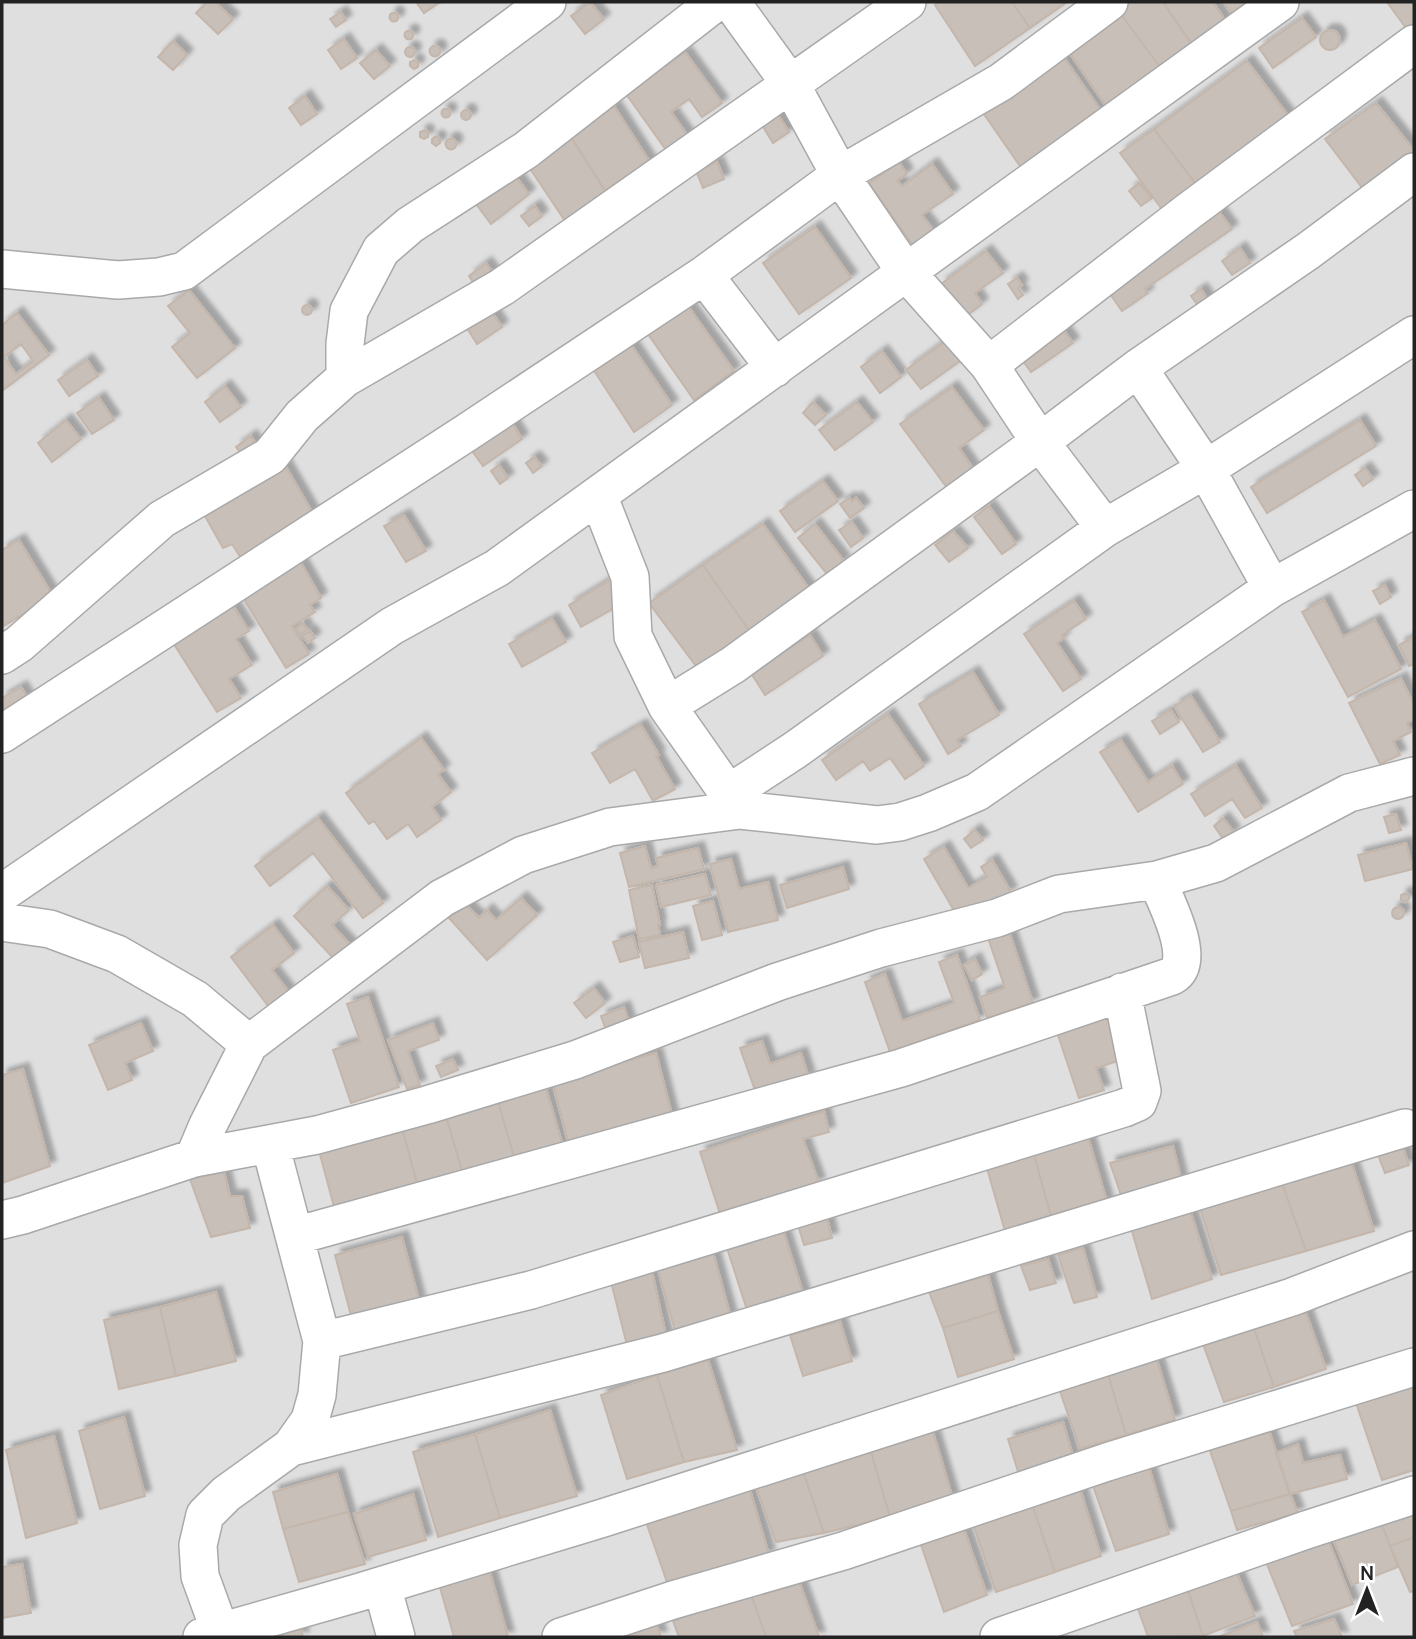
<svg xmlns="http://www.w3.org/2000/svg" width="1416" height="1639" font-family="Manrope,sans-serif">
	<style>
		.residential { fill: #e0dfdf }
		.building { fill: #c7bfb8; stroke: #c4b6ab; stroke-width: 2; fill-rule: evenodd; filter: url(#shadow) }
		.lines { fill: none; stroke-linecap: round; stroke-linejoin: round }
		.minor-casing { stroke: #a9a9a9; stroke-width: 40 }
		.minor { stroke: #fff; stroke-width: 37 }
	</style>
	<defs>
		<filter id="shadow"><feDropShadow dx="6" dy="-6" stdDeviation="2" flood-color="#0004"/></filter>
	</defs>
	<rect width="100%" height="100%" fill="#f2efe9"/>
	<path class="residential" d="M2 2H1414V1637H2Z"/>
	<path class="building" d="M207 2H215L233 19 218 34 196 13Z
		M416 2H440L424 13Z
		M590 2 604 19 585 34 571 16Z
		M938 2H1012L1030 28 975 66 935 5Z
		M1012 2H1067L1030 28Z
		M1129 2H1163L1195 49 1163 71 1117 9Z
		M1163 2H1213L1229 26 1195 49Z
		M1224 2H1257L1234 17Z
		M1387 2H1414V28L1409 32Z
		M1117 9 1163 71 1108 109 1063 43Z
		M341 12 346 20 336 27 330 19Z
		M389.5 17a4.5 4.5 0 1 1 9 0a4.5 4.5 0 1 1-9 0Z
		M1302 18 1316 37 1273 68 1259 48Z
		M1320 40a10 10 0 1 1 20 0a10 10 0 1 1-20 0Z
		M404.5 35a4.5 4.5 0 1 1 9 0a4.5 4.5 0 1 1-9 0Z
		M344 39 357 58 341 69 328 50Z
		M173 41 187 55 173 70 158 57Z
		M429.5 51a5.5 5.5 0 1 1 11 0a5.5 5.5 0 1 1-11 0Z
		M405 52a5 5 0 1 1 10 0a5 5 0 1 1-10 0Z
		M1058 49 1104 115 1022 169 977 104Z
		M376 50 390 66 374 79 360 63Z
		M685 52 722 103 702 117 689 99 671 112 690 139 669 154 626 94Z
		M414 60 418 62V67L414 69 410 66V62Z
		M1247 61 1290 118 1199 188 1154 129Z
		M305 96 317 114 301 125 289 108Z
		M1376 103 1414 150V168L1369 197 1325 139Z
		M614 106 655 170 611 200 571 137Z
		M441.5 113a4.5 4.5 0 1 1 9 0a4.5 4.5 0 1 1-9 0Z
		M461 115a5 5 0 1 1 10 0a5 5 0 1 1-10 0Z
		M778 115 789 132 773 143 762 125Z
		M1154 129 1199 188 1164 212 1120 153Z
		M425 130 428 133V137L424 139 420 137V132Z
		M436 136 440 139V143L436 146 432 143V139Z
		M571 137 611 200 569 227 527 164Z
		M445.5 144a5.5 5.5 0 1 1 11 0a5.5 5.5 0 1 1-11 0Z
		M717 162 724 179 703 188 696 171Z
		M899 162 907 174 897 181 902 186 932 164 953 194 922 215 935 232 914 247 869 183Z
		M514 174 529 194 491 224 476 204Z
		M1139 183 1152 198 1141 206 1129 191Z
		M535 206 542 216 529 226 521 216Z
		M1218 210 1232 229 1145 289 1148 293 1122 311 1106 288Z
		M815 227 851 278 799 314 763 263Z
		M1240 248 1250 263 1232 275 1222 261Z
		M986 251 1003 273 975 293 982 304 965 317 941 284Z
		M486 263 496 277 478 290 469 276Z
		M1017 278 1022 285 1018 288 1023 295 1018 299 1008 284Z
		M1201 289 1211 304 1201 310 1191 296Z
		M189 290 235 348 197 378 172 347 190 333 168 306Z
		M683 299 734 371 694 400 643 327Z
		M302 310a5 5 0 1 1 10 0a5 5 0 1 1-10 0Z
		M492 312 502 327 477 344 467 328Z
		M17 313 49 355 2 391V325ZM21 344 33 361 16 374 4 357Z
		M1058 322 1073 343 1031 372 1016 351Z
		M948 339 963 359 921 389 906 370Z
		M628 340 672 405 634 432 591 366Z
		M882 351 901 377 880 393 861 367Z
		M87 360 98 376 69 396 58 380Z
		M225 386 241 407 220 422 205 402Z
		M952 387 984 430 959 448 974 470 948 489 900 424Z
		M99 398 114 420 92 434 77 413Z
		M813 402 826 415 815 425 803 413Z
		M857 402 873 422 835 450 819 430Z
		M66 420 81 439 52 462 38 443Z
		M1360 420 1376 446 1267 513 1251 487Z
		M511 421 522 439 483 466 470 448Z
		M251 436 262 453 248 463 236 447Z
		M534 457 542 466 533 473 526 463Z
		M285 465 315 517 241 558 232 544 223 548 202 511Z
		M499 465 508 478 500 484 491 471Z
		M1365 468 1373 479 1363 486 1355 475Z
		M823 481 838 501 795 532 780 511Z
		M849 498 852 501 856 498 864 508 850 518 840 504Z
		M989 506 1016 544 1002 554 974 517Z
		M404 515 426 551 406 562 384 526Z
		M852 522 863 538 851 547 839 530Z
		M763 524 812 593 751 633 703 565Z
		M815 524 844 561 827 574 798 538Z
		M953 531 968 548 949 562 935 545Z
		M19 540 53 596 2 627V550Z
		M300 561 321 598 310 605 315 612 292 626 309 654 286 668 242 596Z
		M703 565 751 633 699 670 649 603Z
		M612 579 625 602 581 627 569 605Z
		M1385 585 1391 597 1380 604 1373 591Z
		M1324 600 1343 637 1375 620 1401 669 1348 697 1302 612Z
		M1074 601 1086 619 1062 635 1064 638 1057 643 1081 679 1063 691 1024 634Z
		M232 604 249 631 236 639 252 665 229 679 241 698 217 712 172 641Z
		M552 619 566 642 522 667 509 644Z
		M303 623 307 630 300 634 296 628Z
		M310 631 315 638 308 643 302 636Z
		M810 635 823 656 765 695 751 673Z
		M1414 637V664L1409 666 1399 645Z
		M973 672 999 715 957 740 961 746 948 754 919 704Z
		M1401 678 1414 705V719L1407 723 1411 732 1393 741 1400 755 1380 764 1349 703Z
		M21 687 32 705 2 723V698Z
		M1191 696 1220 742 1203 752 1174 706Z
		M1171 710 1179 722 1160 734 1152 721Z
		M888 714 924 766 905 779 890 758 870 771 863 761 836 780 822 760Z
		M641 725 659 755 656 756 675 789 653 801 635 769 610 783 592 753Z
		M421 738 444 770 438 774 451 792 432 807 441 820 417 837 408 824 387 839 374 821 369 824 346 793Z
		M1121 740 1148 782 1172 766 1183 784 1138 812 1100 752Z
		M1236 766 1262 808 1245 818 1232 799 1205 816 1191 794Z
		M1396 814 1401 830 1389 833 1384 817Z
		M318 818 383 903 363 918 313 853 270 886 255 866Z
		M1223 818 1234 832 1224 840 1214 826Z
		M975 830 983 840 971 848 964 839Z
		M1406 843 1413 869 1365 881 1358 855Z
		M645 846 651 868 658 866 656 858 698 848 704 869 629 887 620 853Z
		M944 847 968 888 987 877 981 867 992 860 1011 892 960 921 924 859Z
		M731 859 739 889 768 882 778 920 728 932 710 864Z
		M843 867 849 889 787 908 780 885Z
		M705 874 711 895 661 907 656 885Z
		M652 885 660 925H658L660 935 639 939 629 890Z
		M327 886 349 910 332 925 352 947 336 961 294 916Z
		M1405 893 1409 895V899L1405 902 1401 900V895Z
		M521 898 537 915 487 960 449 918 465 904 479 918 487 910 496 920Z
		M713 901 722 935 702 940 693 906Z
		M1392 913a6 6 0 1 1 12 0a6 6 0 1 1-12 0Z
		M273 925 294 953 272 970 292 996 272 1011 231 957Z
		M1008 928 1033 1003 987 1018 980 997 1005 988 987 935Z
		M683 932 689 958 645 968 639 942Z
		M633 936 639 957 620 962 613 942Z
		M957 955 980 1020 890 1052 865 982 885 974 902 1021 954 1003 939 962Z
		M975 959 982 974 972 980 964 965Z
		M594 988 605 1003 586 1018 574 1003Z
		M368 997 399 1087 351 1103 333 1050 360 1041 347 1004Z
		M624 1007 630 1025 607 1033 601 1016Z
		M1110 1007 1127 1058 1096 1068 1104 1090 1079 1098 1055 1026Z
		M141 1023 153 1051 125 1063 132 1080 108 1090 89 1045Z
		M433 1023 439 1040 408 1051 420 1085 407 1089 388 1040Z
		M762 1041 770 1064 801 1053 809 1078 757 1096 740 1048Z
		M656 1053 673 1119 569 1146 552 1080Z
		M453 1059 458 1070 441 1077 436 1066Z
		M23 1069 50 1166 2 1183V1075Z
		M545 1085 565 1153 517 1167 497 1098Z
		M497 1098 517 1167 465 1181 445 1113Z
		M824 1111 829 1132 803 1139 819 1183 721 1217 700 1152Z
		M445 1113 465 1181 420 1195 401 1124Z
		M401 1124 420 1195 337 1218 318 1147Z
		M1087 1134 1108 1205 1052 1220 1033 1151Z
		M1401 1142 1409 1165 1385 1173 1376 1150Z
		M1173 1146 1182 1183 1122 1198 1110 1163Z
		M1033 1151 1052 1220 1005 1231 986 1165Z
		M1350 1158 1374 1231 1306 1251 1282 1183Z
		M224 1172 230 1196H242L250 1228 211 1237 190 1179Z
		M1282 1183 1306 1251 1221 1275 1199 1205Z
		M1190 1210 1212 1279 1152 1299 1131 1228Z
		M826 1214 832 1238 804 1245 797 1222Z
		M782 1227 805 1299 748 1313 726 1245Z
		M402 1237 421 1308 354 1327 335 1255Z
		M711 1245 731 1318 676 1334 655 1259Z
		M1083 1248 1097 1297 1074 1303 1058 1255Z
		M1048 1259 1056 1283 1030 1290 1021 1266Z
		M651 1267 667 1340 628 1349 609 1274Z
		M988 1275 998 1311 943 1328 929 1292Z
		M216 1292 236 1361 176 1376 160 1307Z
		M1301 1299 1326 1369 1274 1387 1250 1317Z
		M160 1307 176 1376 119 1389 104 1320Z
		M998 1311 1014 1359 958 1377 943 1328Z
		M1250 1317 1274 1387 1224 1402 1199 1333Z
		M840 1321 852 1361 803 1376 790 1335Z
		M1154 1350 1175 1420 1126 1435 1105 1364Z
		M708 1360 737 1450 684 1462 657 1375Z
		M1105 1364 1126 1435 1080 1449 1056 1380Z
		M657 1375 684 1462 627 1479 601 1395Z
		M1414 1381V1470L1382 1480 1354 1397Z
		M550 1410 577 1496 500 1518 475 1434Z
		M124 1417 145 1496 100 1509 79 1431Z
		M930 1422 953 1499 890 1517 868 1442Z
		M1063 1422 1075 1463 1020 1478 1008 1439Z
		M1269 1430 1290 1494 1231 1511 1209 1448Z
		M475 1434 500 1518 438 1537 413 1452Z
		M54 1436 77 1523 26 1538 6 1450Z
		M868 1442 890 1517 824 1533 801 1465Z
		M1298 1444 1303 1463 1340 1455 1347 1479 1290 1494 1276 1453Z
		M1148 1464 1169 1534 1116 1551 1092 1483Z
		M801 1465 824 1533 776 1542 753 1479Z
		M337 1474 348 1512 283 1529 273 1492Z
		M748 1483 769 1555 668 1585 644 1516Z
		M1080 1489 1101 1556 1055 1572 1032 1504Z
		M413 1494 426 1540 368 1557 354 1514Z
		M1290 1494 1298 1513 1237 1530 1231 1511Z
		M1032 1504 1055 1572 996 1592 973 1524Z
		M1414 1504V1537L1390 1546 1379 1517Z
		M348 1512 365 1564 299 1582 283 1529Z
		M1379 1517 1398 1567 1352 1585 1332 1536Z
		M964 1529 987 1595 944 1612 920 1542Z
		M1326 1534 1353 1604 1292 1626 1264 1557Z
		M1414 1537V1591L1410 1592 1390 1546Z
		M1232 1562 1255 1616 1203 1636 1184 1578Z
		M22 1564 31 1613 2 1618V1567Z
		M489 1569 508 1637H454L439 1584Z
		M798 1578 819 1637H766L751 1594Z
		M1184 1578 1203 1636 1148 1637 1133 1595Z
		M751 1594 766 1637H679L673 1621Z
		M1334 1619 1342 1637H1297L1294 1631Z
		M1257 1622 1263 1637H1218Z
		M657 1625 661 1637H619Z
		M300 1626 303 1637H267Z"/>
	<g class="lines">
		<g class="minor-casing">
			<path id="minor" d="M731 2 791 85 840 175 1001 82 1109 2
				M2 269 118 280 159 277 184 271 547 2
				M704 275 775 368
				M989 365 1189 211 1414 44
				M1138 368 1206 469 1272 588
				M345 378V344L349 311 381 250 410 225 526 150 716 2
				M598 495 630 577 633 636 667 706
				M2 655 19 644 162 519 270 456 302 416 345 378 502 287 907 2
				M2 734 466 433 704 275 840 175 905 271 989 365 1040 442 1105 528
				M728 794 795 750 1105 528 1206 469 1414 335
				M740 810 667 706 733 665 1040 442 1138 368 1308 251 1414 172
				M2 893 392 626 497 568 1280 2
				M2 922 50 929 117 954 195 999 249 1044 442 898 523 855 610 827 740 810 877 825 900 822 928 813 977 792 1272 588 1414 509
				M194 1158 208 1125 249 1044
				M2 1220 23 1215 194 1158 317 1135 427 1105 575 1060 777 982 881 948 997 918 1059 894 1157 880 1216 863 1349 793 1414 776
				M295 1236 901 1068 1172 976C1198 961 1165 900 1157 880
				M322 1341 531 1290 1124 1108 1138 1102 1142 1091 1122 992
				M291 1447 663 1353 1405 1128
				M382 1586 396 1637
				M220 1631 200 1576 198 1545 205 1515 226 1494 291 1447 310 1420 317 1395 322 1341 270 1144
				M202 1637 357 1593 603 1518 1292 1297 1414 1250
				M561 1637 673 1600 843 1551 1107 1462 1414 1367
				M999 1637 1306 1530 1414 1495"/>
		</g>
		<use href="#minor" class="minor"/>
	</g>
	<rect width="1416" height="1639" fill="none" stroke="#222222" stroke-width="7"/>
	<g transform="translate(1367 1590)" stroke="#ffffff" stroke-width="5" paint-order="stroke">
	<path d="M0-5L12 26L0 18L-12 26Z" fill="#222222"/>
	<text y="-10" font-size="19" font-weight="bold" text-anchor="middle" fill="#222222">N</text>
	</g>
</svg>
